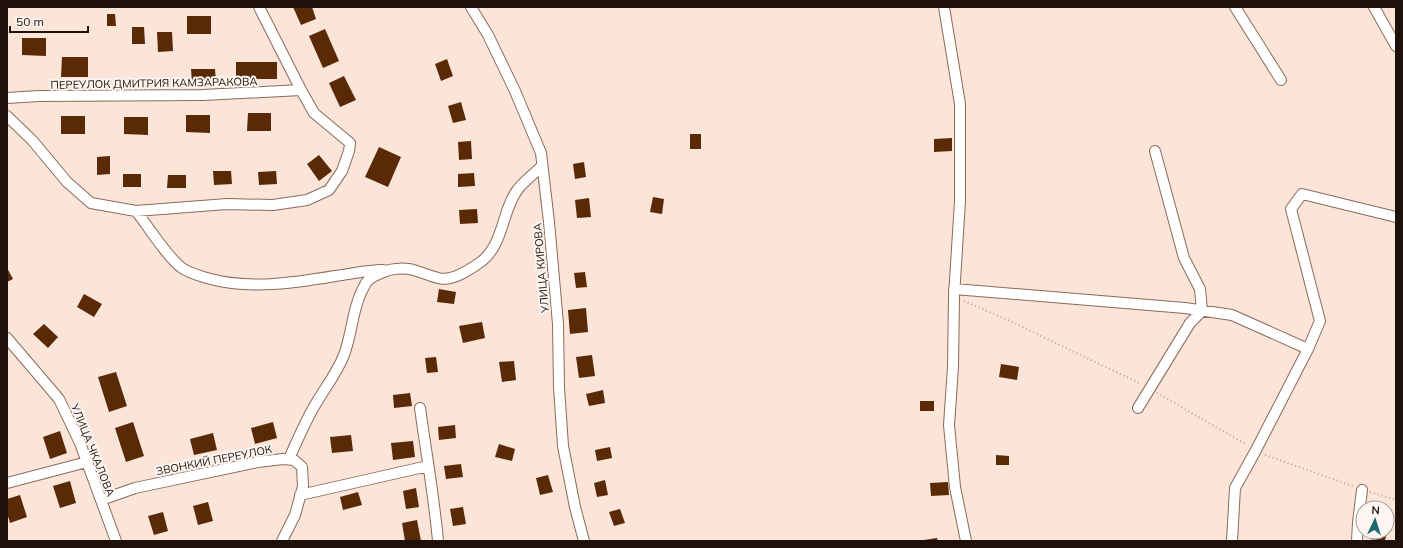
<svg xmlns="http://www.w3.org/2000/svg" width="1403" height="548" font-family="Mulish,sans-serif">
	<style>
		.building { fill: #5a2a07 }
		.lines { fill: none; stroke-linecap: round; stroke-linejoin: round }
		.minor-casing { stroke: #8b6b58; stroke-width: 12 }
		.path { stroke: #b5a297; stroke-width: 2; stroke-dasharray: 1 3; stroke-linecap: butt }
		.minor { stroke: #fff; stroke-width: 10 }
		.labels { text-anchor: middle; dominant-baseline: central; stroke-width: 4; stroke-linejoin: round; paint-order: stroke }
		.street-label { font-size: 11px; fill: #1d1109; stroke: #fcf5f1 }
	</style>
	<rect width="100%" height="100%" fill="#fbe4d8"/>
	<path class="building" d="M293 7H312L316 19 301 25Z
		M107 14H115L116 26H107Z
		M187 16H211V34H187Z
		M132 27H144L145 44H132Z
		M325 29 339 61 323 68 309 36Z
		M157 32H172L173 51 158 52Z
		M22 38H46V56L22 55Z
		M62 57H88V77H61Z
		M447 59 453 76 441 81 435 64Z
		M236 62H277V79H236Z
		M191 69H215L216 82 192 83Z
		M344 76 356 100 340 107 329 83Z
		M461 102 466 120 453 123 448 106Z
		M248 113H271V131H247Z
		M186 115H210V133L186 132Z
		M61 116H85V134H61Z
		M124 117H148V135L124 134Z
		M690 134H701V149H690Z
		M952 138V151L934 152V139Z
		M471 141 472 159 459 160 458 142Z
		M379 147 401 157 388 187 365 177Z
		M319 155 332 171 319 181 307 164Z
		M110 156V174L97 175V157Z
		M584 162 586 177 575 179 573 164Z
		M213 171H231L232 184 214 185Z
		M276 171 277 184 259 185 258 172Z
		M474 173 475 186 458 187V174Z
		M123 174H141V187H123Z
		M168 175H186V188H167Z
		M653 197 664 199 662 214 650 212Z
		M589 198 591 217 577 218 575 200Z
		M477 209 478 223 460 224 459 210Z
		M7 268 13 279 7 282Z
		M585 272 587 287 576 288 574 273Z
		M439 289 456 292 454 304 437 302Z
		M84 294 102 304 94 317 77 307Z
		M586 308 588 332 570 334 568 310Z
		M482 322 485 338 463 343 459 326Z
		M44 324 58 337 48 348 33 334Z
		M592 355 595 376 579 378 576 357Z
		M436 357 438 372 427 373 425 358Z
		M514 361 516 380 502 382 499 362Z
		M1001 364 1019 367 1017 380 999 377Z
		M116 372 127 406 109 412 98 377Z
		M603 390 605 403 589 406 586 394Z
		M410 393 412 406 394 408 393 395Z
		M920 401H934V411H920Z
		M133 422 144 456 126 462 115 428Z
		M273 422 277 438 255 444 251 428Z
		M455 425 456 438 439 440 438 427Z
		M60 431 67 453 50 459 43 437Z
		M213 433 217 450 194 455 190 439Z
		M351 435 353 451 332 453 330 437Z
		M413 441 415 457 393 460 391 443Z
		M499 444 515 449 512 461 495 457Z
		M610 447 612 458 597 461 595 450Z
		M996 455 1009 456V465H996Z
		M461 464 463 477 446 479 444 466Z
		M548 475 553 492 540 495 536 478Z
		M605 480 608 495 597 497 594 483Z
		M70 481 76 503 60 508 53 486Z
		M948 482 949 495 931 496 930 483Z
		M416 488 419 507 406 509 403 491Z
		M358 492 362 505 343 510 340 497Z
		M20 495 27 517 10 523 7 513V499Z
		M208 502 213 521 198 525 193 506Z
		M463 507 466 524 453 526 450 509Z
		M620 509 625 523 614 526 609 512Z
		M163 512 168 531 154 535 148 516Z
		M417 520 421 541H405L402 523Z
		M1371 532H1387L1385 541 1370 539Z
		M937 538 938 541H924V540Z"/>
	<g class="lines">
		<g class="minor-casing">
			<path id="minor" d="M471 7 488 35 515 91 541 153 549 222 558 324 559 387 563 446 575 507 584 541
				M944 7 960 104V201L954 296 953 367 949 425 955 487 966 541
				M1235 7 1281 80
				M1374 7 1396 46
				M7 98 39 96 203 95 301 90
				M7 116 32 140 67 182 91 203 136 211 227 204 273 205 307 200 329 190 342 171 349 151 350 143 314 113 301 90 259 7
				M136 211C148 226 167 257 182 268 189 273 200 276 207 278 248 290 294 283 335 276 351 274 366 270 383 270
				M954 289 1185 308 1232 315 1308 349 1320 321 1291 209 1302 194 1396 217
				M7 338 59 399 80 443 116 541
				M420 408C426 452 434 496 438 541
				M1138 408 1190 323 1202 311 1200 289 1184 258 1155 151
				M289 459C297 441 305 422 315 405 325 388 337 373 344 355 353 331 352 306 366 283 370 276 381 273 389 270 412 265 418 273 438 278 452 282 471 269 482 261 504 243 502 210 518 189 525 180 535 173 542 166
				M7 483 87 462
				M300 495 428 466
				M101 500 135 488 258 462 283 459 294 460 302 467 303 486 295 515 282 541
				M1232 541 1235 488 1256 450 1308 349
				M1357 541 1358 522 1362 490"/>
		</g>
		<path class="path" d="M964 301 1010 321 1141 384
			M1157 393 1247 445
			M1265 455 1353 486
			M1370 492 1396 500"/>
		<use href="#minor" class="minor"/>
	</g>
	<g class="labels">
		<g class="street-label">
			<text transform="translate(154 83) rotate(-1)">ПЕРЕУЛОК ДМИТРИЯ КАМЗАРАКОВА</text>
			<text transform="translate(541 268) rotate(-95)">УЛИЦА КИРОВА</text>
			<text transform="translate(93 450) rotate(68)">УЛИЦА ЧКАЛОВА</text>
			<text transform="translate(214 460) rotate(-11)">ЗВОНКИЙ ПЕРЕУЛОК</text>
		</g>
	</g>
	<rect width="1403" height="548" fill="none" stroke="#1d1109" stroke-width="16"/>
	<g transform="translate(1375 520) rotate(4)"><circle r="19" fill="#fcf5f1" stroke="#a39a94"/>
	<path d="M0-3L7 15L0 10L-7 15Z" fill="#1a686c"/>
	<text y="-6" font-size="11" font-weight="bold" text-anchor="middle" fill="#1d1109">N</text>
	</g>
	<path d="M10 26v6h78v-6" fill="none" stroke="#1d1109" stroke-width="2"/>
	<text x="16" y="26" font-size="12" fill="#1d1109" stroke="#fcf5f1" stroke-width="3" paint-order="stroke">50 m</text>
</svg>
